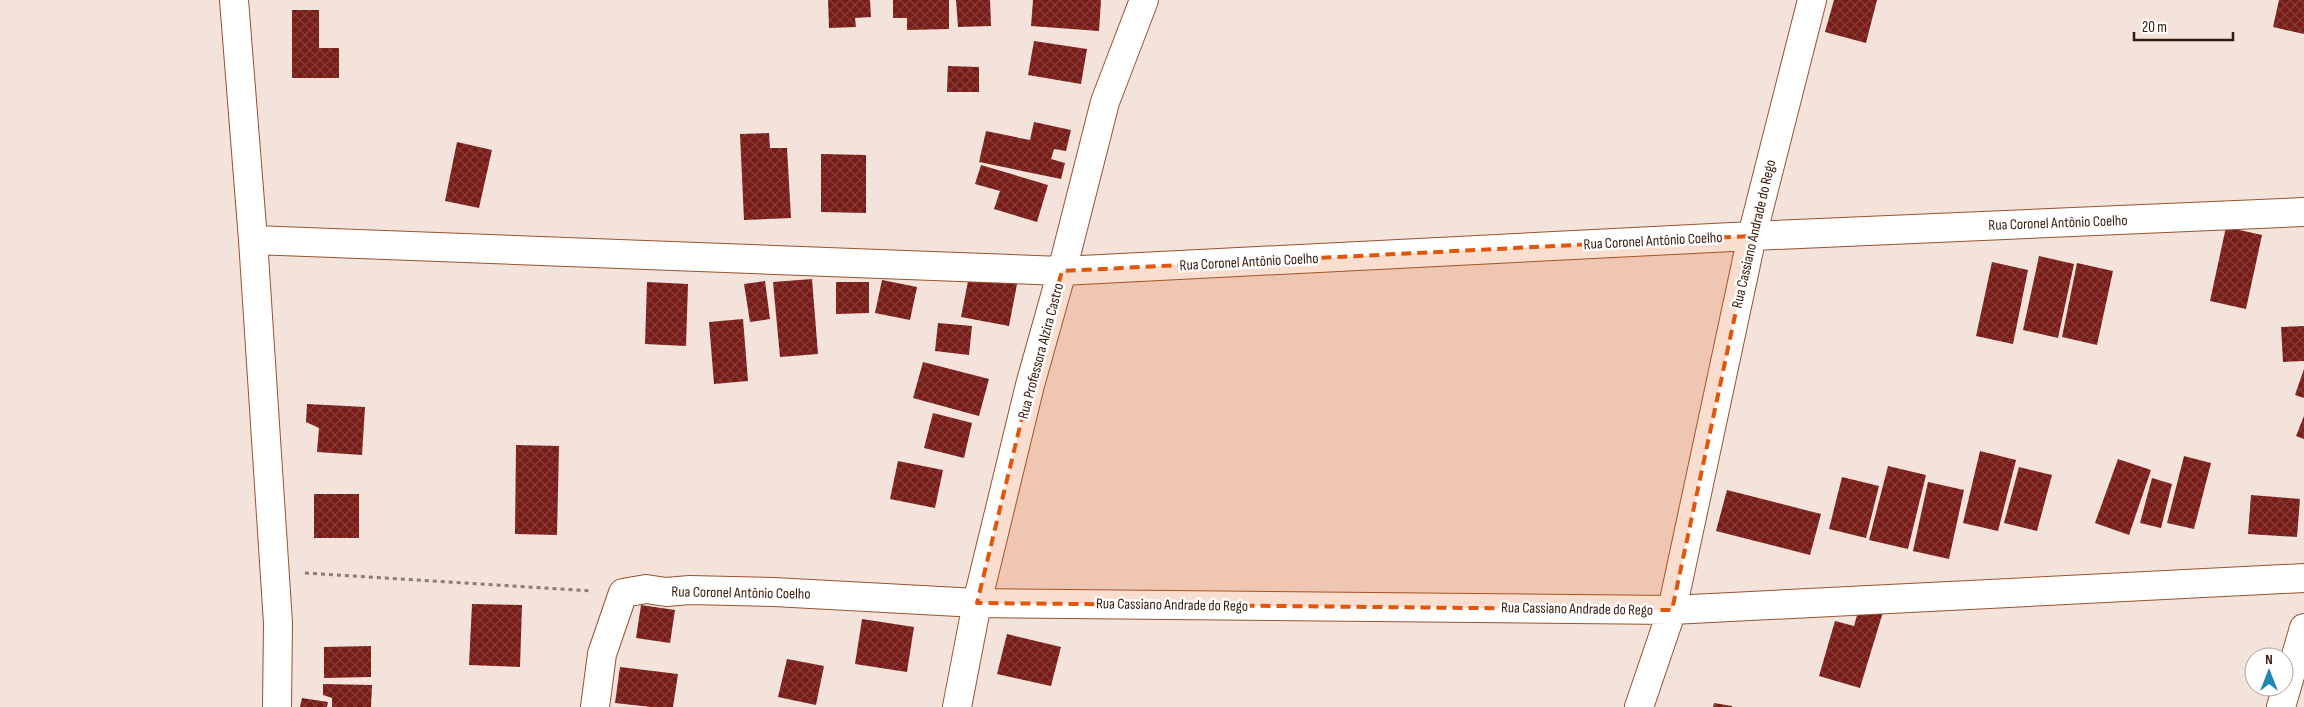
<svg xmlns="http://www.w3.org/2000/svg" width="2304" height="707" font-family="'Sofia Sans Condensed',sans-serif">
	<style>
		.building { fill: url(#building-cross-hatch) }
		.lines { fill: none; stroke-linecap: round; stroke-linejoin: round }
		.minor-casing { stroke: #98532e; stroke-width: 30 }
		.path { stroke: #917b6f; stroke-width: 3; stroke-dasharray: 4 4; stroke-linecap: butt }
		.minor { stroke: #fff; stroke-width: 28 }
		.marked { fill: #df560c; fill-opacity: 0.2; stroke: #df560c; stroke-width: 4; stroke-dasharray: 10 6; stroke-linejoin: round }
		.labels { text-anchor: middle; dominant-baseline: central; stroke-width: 5; stroke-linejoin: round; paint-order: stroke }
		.street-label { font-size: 15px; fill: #361a0a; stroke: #fff }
	</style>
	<defs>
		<pattern id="building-cross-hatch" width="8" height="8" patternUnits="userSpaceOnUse" patternTransform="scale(1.25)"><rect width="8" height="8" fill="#781c18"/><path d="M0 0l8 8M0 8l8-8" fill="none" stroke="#873c38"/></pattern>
	</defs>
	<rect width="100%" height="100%" fill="#f3e3db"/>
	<path class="building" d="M828 0H870L871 17 855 18 856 27 829 28Z
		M893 0H949V29L907 30V18H893Z
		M956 0H990L991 26 958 27Z
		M1033 0H1101L1099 31 1031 26Z
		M1834 0H1877L1866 43 1825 32Z
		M2279 0H2304V34L2273 27Z
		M292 10H319V48H339V78H292Z
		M1034 41 1087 49 1081 84 1028 75Z
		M948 66 979 67V92H947Z
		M1034 122 1071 130 1066 151 1054 149 1051 159 1065 163 1061 179 979 162 986 131 1030 140Z
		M769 133 770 148H787L791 218 744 220 740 134Z
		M457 142 492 150 479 208 445 201Z
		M821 154 866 155V213L821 212Z
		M981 165 1048 185 1037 222 994 209 1000 191 975 184Z
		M2226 227 2262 235 2246 309 2210 301Z
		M2039 256 2074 264 2058 338 2023 330Z
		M1992 262 2028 270 2013 344 1976 336Z
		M2077 263 2113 271 2097 345 2062 337Z
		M969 276 1017 284 1009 326 961 317Z
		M812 279 818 354 780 357 773 282Z
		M882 280 917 287 910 320 875 313Z
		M765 281 770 319 750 322 744 284Z
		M647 282 688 284 686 346 645 344Z
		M836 282H869V313L836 314Z
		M743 319 748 381 714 384 709 322Z
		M938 323 972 326 969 355 935 351Z
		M2304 326V361L2283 362 2281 327Z
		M923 362 989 379 979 416 913 398Z
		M2304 369V398L2295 395Z
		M307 404 365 407 362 455 317 452 319 428 306 422Z
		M933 413 972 423 964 458 924 448Z
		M2304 416V439L2296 436Z
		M516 445 559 446 557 535 515 534Z
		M1980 451 2016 460 1998 531 1963 523Z
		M2184 456 2211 463 2194 529 2167 523Z
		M2118 459 2151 470 2129 535 2095 523Z
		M898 461 943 470 935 508 890 499Z
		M1888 466 1926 475 1908 549 1869 540Z
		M2019 467 2052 475 2037 531 2004 523Z
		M1842 477 1879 486 1866 538 1829 529Z
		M2152 478 2172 484 2161 528 2140 523Z
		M1928 482 1964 490 1949 559 1913 551Z
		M1727 490 1821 514 1810 555 1716 531Z
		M314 494H359V538H314Z
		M2251 495 2300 499 2297 537 2248 534Z
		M472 604 522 605 520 667 469 665Z
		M641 605 675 610 670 643 636 638Z
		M1860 605 1883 612 1860 688 1819 676 1835 621 1854 626Z
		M862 619 914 627 907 672 855 664Z
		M1007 634 1061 647 1051 686 997 674Z
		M371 646V677L324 678V647Z
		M787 659 824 666 816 705 778 697Z
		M620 667 678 674 673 707H651L615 703Z
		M323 684 372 685 371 707H332V698L323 695Z
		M302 698 328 702 327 707H300Z
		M1714 703 1732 706V707H1713Z"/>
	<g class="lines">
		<g class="minor-casing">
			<path id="minor" d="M234 0 253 240 278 623 277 707
				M253 240 1062 271 1752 236 2304 212
				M595 707 602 654 623 593 646 589 666 592 690 590 774 592 977 603 1672 610 1752 236 1812 0
				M957 707 977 603 1030 385 1062 271 1105 102 1144 0
				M1639 707 1672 610 2304 578
				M2281 707 2304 628"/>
		</g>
		<path class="path" d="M305 573 591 591"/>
		<use href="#minor" class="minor"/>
	</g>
	<path class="marked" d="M1752 236 1672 610 977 603 1030 385 1062 271Z"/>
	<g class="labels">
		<g class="street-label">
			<text transform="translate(2058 223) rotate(-2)">Rua Coronel Antônio Coelho</text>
			<text transform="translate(1754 234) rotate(-77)">Rua Cassiano Andrade do Rego</text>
			<text transform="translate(1653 241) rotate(-3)">Rua Coronel Antônio Coelho</text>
			<text transform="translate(1249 262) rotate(-3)">Rua Coronel Antônio Coelho</text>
			<text transform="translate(1041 351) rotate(-75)">Rua Professora Alzira Castro</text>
			<text transform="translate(741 593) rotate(1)">Rua Coronel Antônio Coelho</text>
			<text transform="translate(1172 605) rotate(1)">Rua Cassiano Andrade do Rego</text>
			<text transform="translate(1577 609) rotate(1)">Rua Cassiano Andrade do Rego</text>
		</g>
	</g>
	<g transform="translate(2269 672)"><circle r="24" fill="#ffffff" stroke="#afa39d"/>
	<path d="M0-4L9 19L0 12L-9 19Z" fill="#1b89af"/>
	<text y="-8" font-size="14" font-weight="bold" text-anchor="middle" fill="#361a0a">N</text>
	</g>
	<path d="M2134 32v8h99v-8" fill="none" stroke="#361a0a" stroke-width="2.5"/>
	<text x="2142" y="32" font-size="15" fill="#361a0a" stroke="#ffffff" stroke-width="4" paint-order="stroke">20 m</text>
</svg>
